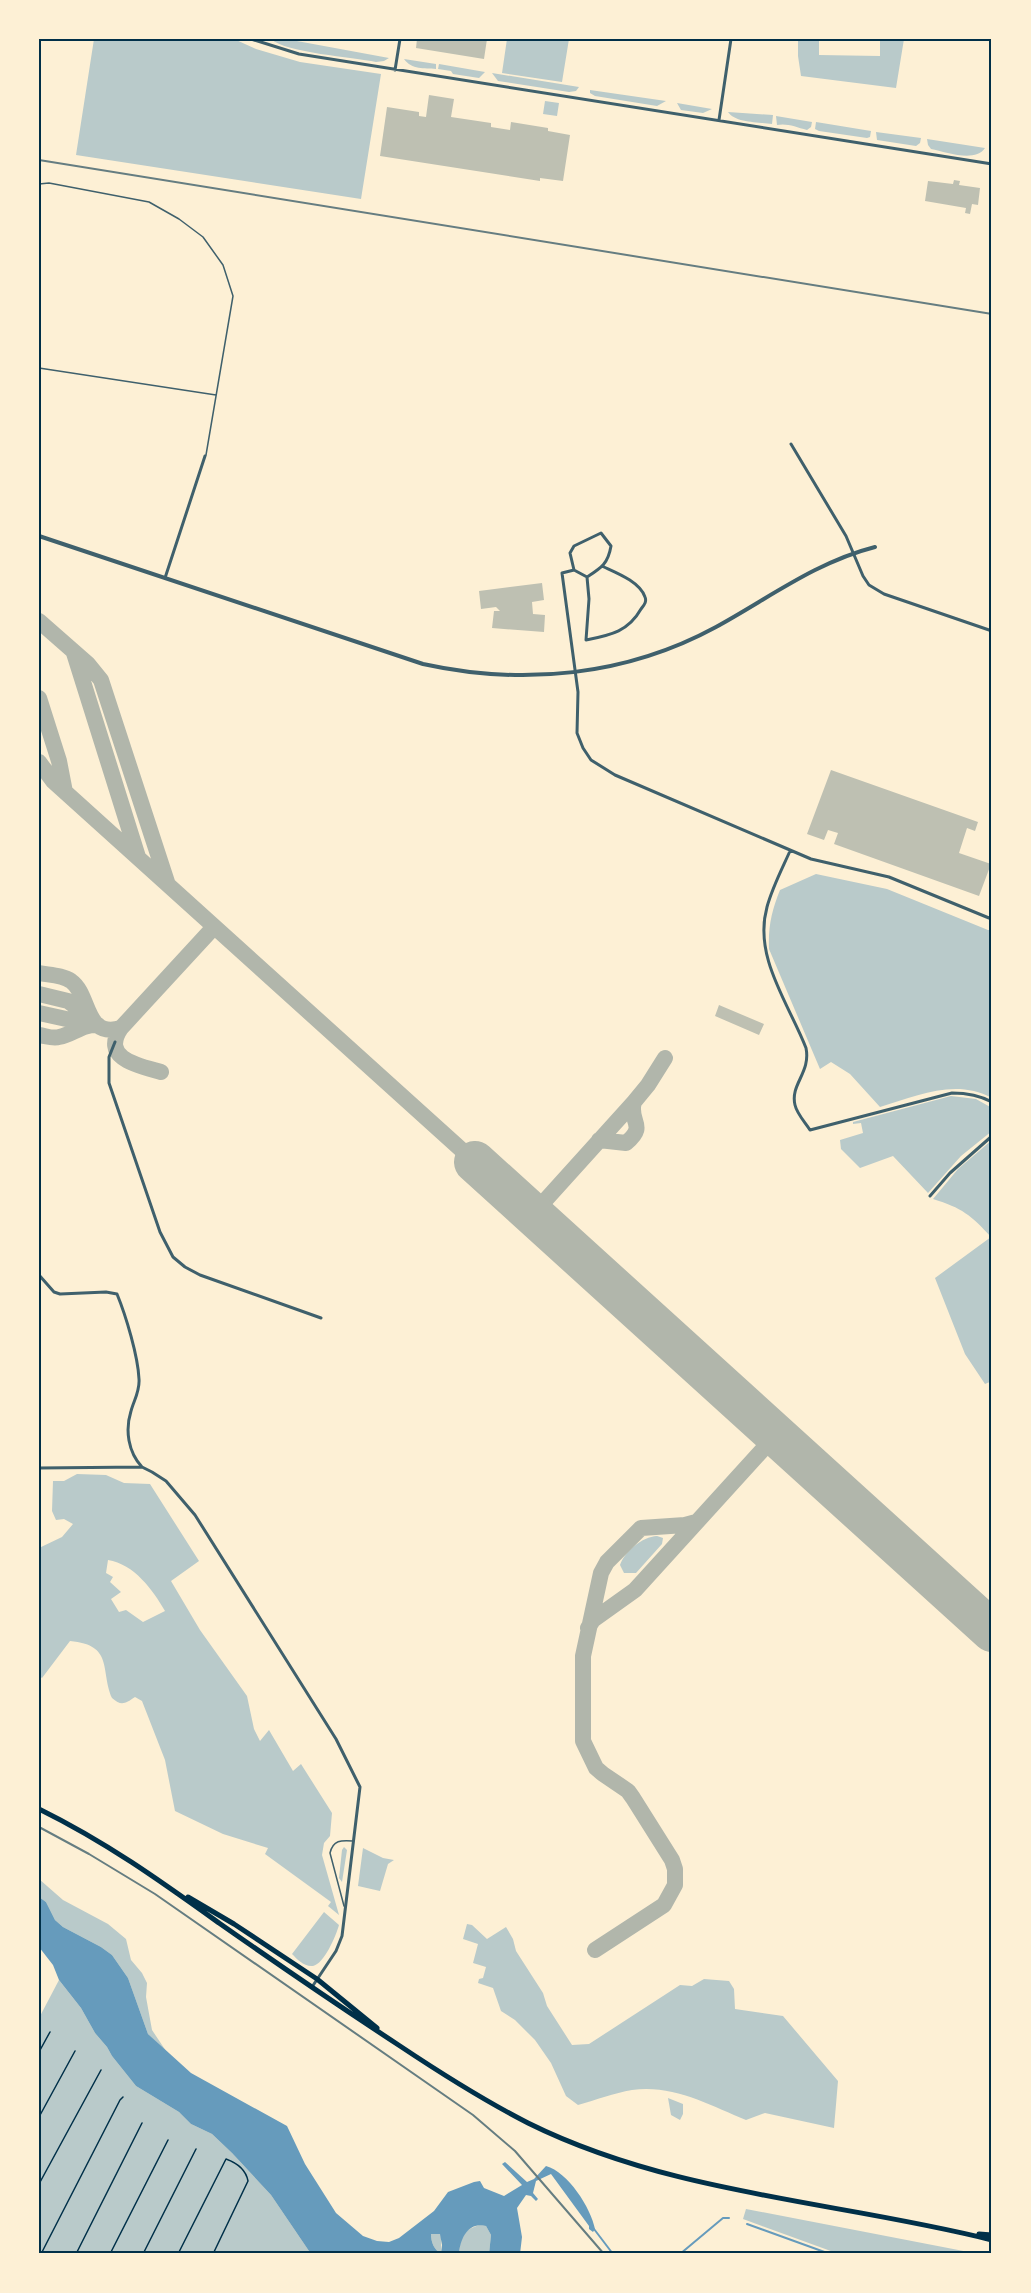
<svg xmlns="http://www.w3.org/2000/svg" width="1031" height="2293" font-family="'Alegreya Sans',sans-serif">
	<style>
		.green { fill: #b9caca; fill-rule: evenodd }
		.water { fill: #669bbc; fill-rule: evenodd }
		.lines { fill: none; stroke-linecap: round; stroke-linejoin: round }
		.stream { stroke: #669bbc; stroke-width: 2 }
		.taxiway { stroke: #b1b6ab; stroke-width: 16 }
		.runway { stroke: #b1b6ab; stroke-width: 42 }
		.building { fill: #bec0b2 }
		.path { stroke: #003049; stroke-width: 1.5 }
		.service { stroke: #3f606c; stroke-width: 1.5 }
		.minor { stroke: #3f606c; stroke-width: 3 }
		.tertiary { stroke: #3f606c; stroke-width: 4 }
		.primary { stroke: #003049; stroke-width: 5 }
		.rail { stroke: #657d81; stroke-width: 2 }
		.neatline { fill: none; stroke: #003049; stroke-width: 2 }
	</style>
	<rect width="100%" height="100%" fill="#fdf0d5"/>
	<path class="green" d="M94 39H234L256 49 300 62 381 74 361 199 76 155Z
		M271 39H286L389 58 384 61 376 62C353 57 286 53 271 39Z
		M507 39H569L562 82 502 73Z
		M798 39H819V55L880 56V39H904L896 88 801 76 798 56Z
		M404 59 436 64V69C424 68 412 70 404 59Z
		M439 64 485 72 479 78 453 74 451 71 438 69Z
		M492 73 579 87 576 91 569 92 498 81Z
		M590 90 666 101 657 106 595 96 590 93Z
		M545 101 559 103 557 116 543 114Z
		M677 103 712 109 703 113 681 110Z
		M728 112 773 115 772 124C759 122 735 123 728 112Z
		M776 116 812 122 811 127 807 130C796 127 787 123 777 125Z
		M816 122 871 131 870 137 867 138 819 131 815 129Z
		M876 132 921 138 920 143 916 146 877 140Z
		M927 139 985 148C975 163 946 152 931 149L928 145Z
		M816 874 887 889 988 930H992V1098C955 1078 917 1096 880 1107L850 1074 831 1062 820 1069 769 949C768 926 772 910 780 890Z
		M951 1096 976 1099 992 1108V1131L961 1156 928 1193 893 1156 860 1168 841 1149 840 1140 863 1133 861 1123 853 1124V1122Z
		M992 1140V1381L985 1384 965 1354 935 1278 991 1237C971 1215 962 1208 933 1199L958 1169Z
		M77 1474 106 1475 124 1483 150 1484 199 1561 171 1581 200 1630 247 1696 254 1729 260 1741 269 1730 293 1771 301 1764 332 1813 330 1836 324 1843 322 1855 339 1915 328 1906 331 1902 265 1854 268 1848 223 1834 175 1811 165 1760 142 1701 135 1697C125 1704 121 1706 112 1698 100 1670 114 1645 70 1641L42 1678 39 1676V1548L62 1537 73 1524 64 1519 56 1520 52 1511 53 1481H64ZM108 1560C134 1564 153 1590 165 1611L143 1622 126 1610 119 1612 111 1599 121 1592 110 1582 113 1577 106 1573Z
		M657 1536 663 1538 662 1544 636 1573H624L620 1565C625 1551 642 1537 657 1536Z
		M344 1847 347 1850 342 1882 339 1878 342 1850Z
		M363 1848 383 1858 394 1860 388 1864 380 1891 358 1886Z
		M39 1879 63 1900 108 1924 126 1939 131 1960 142 1973 147 1983 146 1997 152 2030 166 2051 148 2034 128 1978 112 1955 101 1947 63 1927 55 1920 46 1902 39 1897Z
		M324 1912 339 1925C336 1936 324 1964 313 1966 304 1967 297 1959 292 1954Z
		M467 1924 472 1925 487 1939 506 1927 513 1939 516 1951 543 1993 547 2006 572 2045 589 2044 680 1985 692 1986 704 1979 729 1981 734 1989 735 2009 783 2016 838 2081 834 2128 765 2113 746 2120C710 2105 672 2084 632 2090 614 2093 596 2100 578 2105L566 2096 551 2063 535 2040 515 2020 501 2011 493 1988 478 1983 479 1979 483 1978 486 1967 473 1963 478 1944 463 1939Z
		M59 1980 81 2008 95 2033 107 2047 112 2056 136 2086 179 2112 191 2124 212 2134 232 2153 271 2195 311 2254H39V2018Z
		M668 2098 683 2104V2114L680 2120 671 2115Z
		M746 2209 979 2254H839L743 2219Z
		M480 2225 486 2226 491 2235 489 2254H459C460 2237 464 2229 480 2225Z
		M431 2234H441V2253C434 2250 431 2242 431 2234Z"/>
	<path class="water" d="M39 1897 46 1902 55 1920 63 1927 101 1947 112 1955 128 1978 148 2034 191 2073 287 2126 305 2164 336 2213 363 2236 377 2241 389 2242 399 2238 434 2211 448 2192 474 2182 480 2181 484 2188 504 2196 522 2185 502 2164 505 2162 527 2182 534 2179 546 2166C568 2172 591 2208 595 2229L593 2232 589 2229V2226L551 2174 536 2181 533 2193 538 2199 536 2201 531 2196 526 2195 517 2208 522 2237 520 2254H489L491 2235 486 2226C468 2221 460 2239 459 2254H311L271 2195 232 2153 212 2134 191 2124 179 2112 136 2086 112 2056 107 2047 95 2033 81 2008 59 1980 53 1965 39 1947ZM440 2234 442 2245 441 2253C434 2250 431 2242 431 2234Z"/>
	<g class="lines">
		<path class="stream" d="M747 2224 830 2254
			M594 2229 613 2254
			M680 2254 723 2218H729"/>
		<path class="taxiway" d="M39 621 88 664 101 680 168 885
			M74 653 138 857
			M39 698 59 761 65 792
			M39 762 53 781 475 1162
			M39 973C49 975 63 975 71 981 91 995 84 1039 121 1028
			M39 994 68 1001 89 1017
			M39 1013 89 1024
			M39 1035C46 1036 53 1039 59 1037 74 1034 82 1024 98 1025
			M161 1072C140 1066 100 1059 121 1028L214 927
			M599 1140 626 1143C648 1125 628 1122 634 1102
			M532 1215 634 1102 648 1085 665 1058
			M588 1628 593 1620 635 1590 776 1435
			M595 1950 664 1905 675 1885V1869L672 1860 633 1798 628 1791 603 1774 596 1768 583 1741V1656L601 1573 607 1562 641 1528 685 1525 696 1522"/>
		<path class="runway" d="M475 1162 992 1631"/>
	</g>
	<path class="building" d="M417 39H487L484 59 416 48Z
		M429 95 454 99 451 117 491 123V127L510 130 511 122 548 128V131L570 135 563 181 540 178V181L380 156 387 107 419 112V116L426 117Z
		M954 180 960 181 959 185 980 188 978 205 972 204 970 214 965 213 966 208 925 201 928 181 953 184Z
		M542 583 544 600 532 602 533 614 545 615 544 632 492 628 494 611H500L496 607 481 609 479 591Z
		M831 770 978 822 975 831 967 828 959 853 991 864 979 896 834 844 838 833 828 830 824 840 807 834Z
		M719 1005 764 1024 759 1035 715 1016Z"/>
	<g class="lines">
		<path class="path" d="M39 2052 50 2032
			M39 2117 75 2051
			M39 2184 101 2070
			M41 2254 120 2100 123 2097
			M76 2254 142 2123
			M110 2254 168 2140
			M143 2254 196 2149
			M178 2254 226 2159C237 2163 246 2170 248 2181L213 2254"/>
		<path class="service" d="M39 184 49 183 149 202 179 219 203 237 223 265 233 296 206 455
			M39 368 216 395
			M344 1906 330 1853C333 1840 341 1840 353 1841"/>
		<path class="minor" d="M251 39 299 54 992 164
			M395 70 400 39
			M719 120 731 39
			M791 444 846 536 863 576 869 585 884 594 992 631
			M574 570 562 573 578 692 577 733 583 748 591 760 615 775 811 859 889 877 989 918 992 917
			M587 577C601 568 608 564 611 546L601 533 574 546 570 553 574 570 587 577 589 599 586 640C610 635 628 632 641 609 644 605 647 602 645 597 640 582 617 573 604 567
			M165 578 205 456
			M790 851C782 869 772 888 767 907 753 957 789 1004 806 1048 811 1073 790 1084 795 1105 797 1114 805 1122 810 1130L952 1093C967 1093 979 1095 992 1102
			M115 1042 109 1057V1083L160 1232 173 1257 185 1267 200 1275 321 1318
			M930 1196 950 1173 992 1136
			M39 1275 54 1292 60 1294 106 1292 117 1294C126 1316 138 1356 139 1379 140 1391 134 1400 131 1411 125 1430 128 1452 142 1467
			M39 1468 142 1467 152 1472 166 1481 195 1515 336 1739 360 1787 342 1936 336 1951 312 1987"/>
		<path class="tertiary" d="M39 536 423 664C523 686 626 676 716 627 769 598 816 562 875 547"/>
		<path class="primary" d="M39 1809C106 1842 159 1880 219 1923 279 1965 339 2006 400 2046 442 2074 483 2100 528 2123 673 2195 837 2201 992 2240
			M188 1897 234 1924 317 1979 377 2028
			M979 2234 992 2235"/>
		<path class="rail" d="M39 160 992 314
			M39 1827 89 1854 155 1894 473 2115 515 2151 604 2254"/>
	</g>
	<rect width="1031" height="2293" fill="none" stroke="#fdf0d5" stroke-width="81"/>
	<rect x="40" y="40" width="950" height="2212" class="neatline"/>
</svg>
